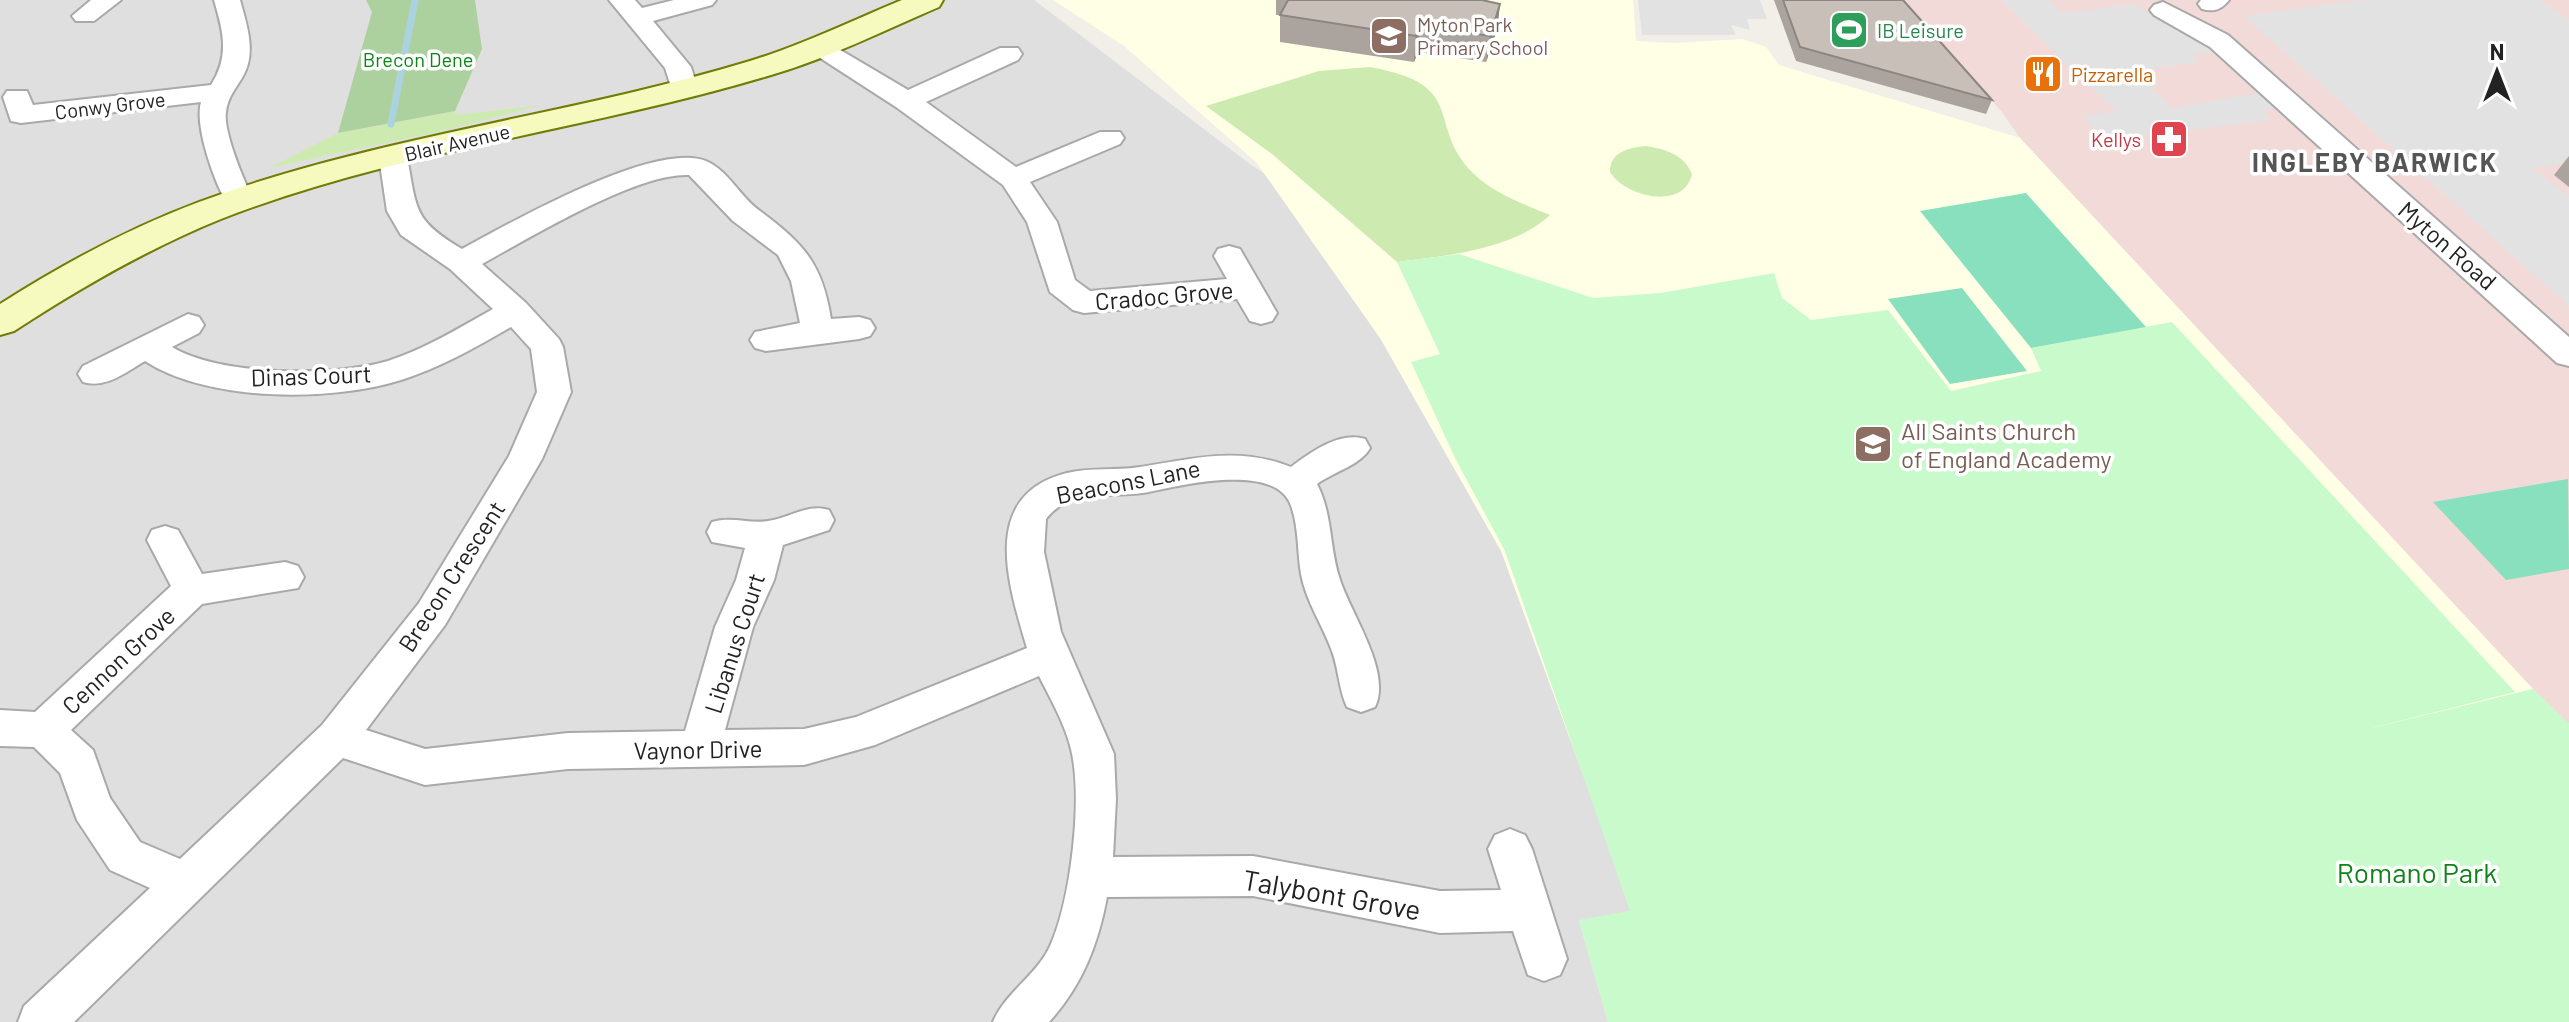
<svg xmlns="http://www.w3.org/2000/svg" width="2569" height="1022" font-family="Barlow,sans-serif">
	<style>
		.residential { fill: #e0dfdf }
		.commercial { fill: #f2dad9 }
		.education { fill: #ffffe5 }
		.grass { fill: #cdebb0 }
		.forest { fill: #add19e }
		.park { fill: #c8facc }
		.pitch { fill: #88e0be }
		.parking { fill: #e2e2e2 }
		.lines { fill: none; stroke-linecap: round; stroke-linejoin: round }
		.stream { stroke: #aad3df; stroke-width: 7 }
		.street-casing { stroke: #a9a9a9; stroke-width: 4 }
		.secondary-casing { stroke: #707d05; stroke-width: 4 }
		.street { fill: #fff; fill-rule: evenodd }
		.secondary { fill: #f7fabf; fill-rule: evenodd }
		.wall { fill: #aba49e }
		.shaded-wall { fill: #8b8681 }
		.building { fill: #c7bfb8; stroke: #8b8681; stroke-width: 2 }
		.labels { text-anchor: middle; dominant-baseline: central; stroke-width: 7; stroke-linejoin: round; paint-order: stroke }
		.far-education-label { font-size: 20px; fill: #785e54; stroke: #fff; text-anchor: start }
		.far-leisure-label { font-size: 20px; fill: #27864d; stroke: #fff; text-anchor: start }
		.far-park-label { font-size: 20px; fill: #0c8416; stroke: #fff }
		.far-food-label { font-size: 20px; fill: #c56008; stroke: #fff; text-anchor: start }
		.far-street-label { font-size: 20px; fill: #222; stroke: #fff }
		.far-health-label { font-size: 20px; fill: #be3a42; stroke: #fff; text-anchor: end }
		.street-label { font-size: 24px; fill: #222; stroke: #fff }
		.education-label { font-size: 24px; fill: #785e54; stroke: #fff; text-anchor: start }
		.far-district-label { font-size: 26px; font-weight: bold; letter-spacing: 2px; fill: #555; stroke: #fff }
		.near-park-label { font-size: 28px; fill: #0c8416; stroke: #fff }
		.near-street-label { font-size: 28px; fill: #222; stroke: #fff }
	</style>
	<rect width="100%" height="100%" fill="#f2efe9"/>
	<path class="residential" d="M0 0H1034L1250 164 1397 262 1633 911 1579 921 1608 1022H0Z"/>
	<path class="commercial" d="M1902 0H2569V724L2533 689 2020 138 2001 111Z"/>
	<path class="education" d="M1053 0H1633L1636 41 1673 43 1743 39 1766 47 1779 65 2020 138 2533 689 1633 911 1501 551 1380 338 1256 162 1124 46Z"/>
	<path class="grass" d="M1370 67C1471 85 1424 125 1474 174 1493 193 1526 205 1550 215 1515 249 1445 256 1397 262L1272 154 1206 106 1319 71Z
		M542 105 442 131 269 168 338 133 455 111V115Z
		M1645 146C1665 149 1684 154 1692 174 1684 211 1625 197 1610 172 1610 152 1628 148 1645 146Z"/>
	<path class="forest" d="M366 0H475L482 49 455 111 338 133 372 12Z"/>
	<path class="park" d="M1459 254 1593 298 1661 293 1774 273 1782 298 1811 320 1888 310 1951 391 2041 371 2031 348 2172 322 2515 692 2356 732 2533 689 2569 724V1022H1608L1579 920 1630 911 1505 551 1455 458 1411 362 1440 354 1397 262Z"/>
	<path class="pitch" d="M2026 193 2146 327 2031 348 1920 211Z
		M1962 288 2027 371 1950 384 1888 299Z
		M2568 479 2569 569 2506 580 2433 502Z"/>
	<path class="parking" d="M1638 0H1760L1767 19H1747L1750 30 1731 25 1736 35H1642Z
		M2001 0H2048L2062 13 2135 4 2163 23 2177 20 2215 52 2192 55 2199 62 2135 71 2172 108 2259 93 2277 109 2263 111 2272 120 2104 141 2083 116 2116 111Z
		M2363 0H2540L2569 21V163L2532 168 2569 197V306L2244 16Z"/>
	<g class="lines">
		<path class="stream" d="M391 124 415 0"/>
		<g class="street-casing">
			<path id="street" d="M91 0H121L94 21H76L72 16Z
				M214 0H240C247 26 257 53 242 78 235 89 227 99 226 112 223 131 244 182 254 200L249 207H229C215 185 194 126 201 102L21 123 11 121 3 97 7 91H27L33 105 211 85C230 56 223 31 214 0Z
				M609 0H635L642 8 674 0H716L712 5 653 21 691 67 698 90 694 96H674L665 68Z
				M2201 0H2229C2221 10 2214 12 2202 9L2198 4Z
				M2163 2 2228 35 2569 337V366L2557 363 2210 47 2154 15 2150 10 2154 5Z
				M820 38 908 90 1000 48H1018L1022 54 1018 60 926 102 1016 167 1100 132H1120L1124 138 1120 144 1030 182 1057 222 1075 280 1090 291 1227 279 1214 256 1218 249 1229 246 1240 249 1244 256 1277 313 1272 321 1261 324 1250 321 1237 299 1084 313 1073 310 1050 292 1027 222 1003 185 896 107 811 52 807 46Z
				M393 148 403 151 407 157C417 210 413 220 462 249 510 223 655 140 706 161 728 170 740 197 760 211 804 244 822 263 831 319L859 317 870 320 875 328 870 336 859 339 766 351 755 348 750 340 755 332 800 323 791 281 778 255 733 221 689 175C638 172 529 238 482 264L526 303 559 339 563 347 571 392 542 459 445 625 366 730 425 749 568 733 685 731 715 627 736 580 745 548 712 542 707 532 712 522C732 516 749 524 768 521 790 518 807 503 829 510L834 520 829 530 783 545 774 580 753 627 725 730 804 729 856 717 1027 648C1008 584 979 495 1067 473 1091 467 1116 471 1140 467 1193 459 1238 446 1291 467 1311 452 1340 431 1365 439L1370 448C1361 465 1333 472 1317 484 1333 515 1329 548 1340 580 1351 614 1392 672 1375 707L1361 712 1347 707C1339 690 1339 672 1333 654 1324 627 1306 602 1301 574 1297 551 1299 522 1289 501 1270 464 1180 485 1149 492 1113 499 1071 486 1046 519L1044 552 1061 632 1114 754 1116 799 1113 857 1253 856 1440 891 1501 890 1488 849 1495 835 1510 829 1525 835 1532 849 1567 959 1560 975 1544 981 1528 975 1513 931 1440 933 1253 896 1107 897C1098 945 1082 986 1049 1022H993C1005 992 1038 975 1051 944 1071 898 1083 798 1071 749 1065 724 1051 700 1039 676L875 745 804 765 568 769 425 785 343 758 74 1022H18L24 1006 150 888 110 870 77 820 60 773 34 747 0 746V710L35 712 171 586 147 540 152 530 165 526 178 530 202 574 285 562 298 566 304 577 298 588 202 604 71 730 93 750 110 798 140 842 180 859 322 725 419 603 509 456 537 392 531 349 511 327C476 347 440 368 401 380 331 402 208 402 145 361 126 372 106 389 83 382L78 374 83 366 188 314 199 317 204 325 199 333 172 347C219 376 335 377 388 361 425 349 459 328 493 309L450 269 401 235 387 211 379 157 383 151Z"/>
		</g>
		<g class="secondary-casing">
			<path id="secondary" d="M902 0H943L939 7C883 31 829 58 771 75 590 130 397 150 221 219 147 249 80 288 14 331L0 335V304C63 264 129 228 199 202 377 136 568 116 750 61 802 45 851 21 902 0Z"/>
		</g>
		<use href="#street" class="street"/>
		<use href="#secondary" class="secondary"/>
	</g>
	<path class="wall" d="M1276 0H1482L1500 4 1497 30 1486 62 1418 52 1414 62 1280 42V15H1276Z
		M1774 0H1903L1992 100 1986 114 1796 61Z
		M2569 156V187L2554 175Z"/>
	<path class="shaded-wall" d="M1500 4 1497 30 1486 62 1490 36Z
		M1420 26 1418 52 1414 62 1416 36Z"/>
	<path class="building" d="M1288 0H1482L1500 4 1490 36 1420 26 1416 36 1280 15Z
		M1783 0H1903L1992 100 1800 47Z"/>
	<defs>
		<g id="stadium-square" transform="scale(2)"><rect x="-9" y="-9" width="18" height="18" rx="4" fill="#2e9e5b" stroke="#fff"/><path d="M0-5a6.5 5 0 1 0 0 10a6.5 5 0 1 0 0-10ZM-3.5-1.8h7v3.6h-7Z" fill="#fff"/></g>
		<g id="school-square" transform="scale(2)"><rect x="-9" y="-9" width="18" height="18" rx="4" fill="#8d6e63" stroke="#fff"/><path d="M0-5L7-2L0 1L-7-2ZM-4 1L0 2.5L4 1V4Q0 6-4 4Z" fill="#fff"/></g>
		<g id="restaurant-square" transform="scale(2)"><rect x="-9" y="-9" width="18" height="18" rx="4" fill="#e8710a" stroke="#fff"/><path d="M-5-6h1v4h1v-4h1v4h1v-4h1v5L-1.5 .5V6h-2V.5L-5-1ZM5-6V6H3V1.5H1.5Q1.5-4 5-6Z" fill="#fff"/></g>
		<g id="pharmacy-square" transform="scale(2)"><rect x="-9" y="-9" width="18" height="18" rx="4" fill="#e0444e" stroke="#fff"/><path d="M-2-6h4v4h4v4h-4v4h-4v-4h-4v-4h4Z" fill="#fff"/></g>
	</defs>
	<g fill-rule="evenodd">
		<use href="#stadium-square" x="1849" y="30"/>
		<use href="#school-square" x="1389" y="36"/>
		<use href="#restaurant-square" x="2043" y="74"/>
		<use href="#pharmacy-square" x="2169" y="139"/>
		<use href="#school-square" x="1873" y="444"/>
	</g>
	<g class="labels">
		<g class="far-education-label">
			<text x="1417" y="24">Myton Park<tspan x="1417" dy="23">Primary School</tspan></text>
		</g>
		<g class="far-leisure-label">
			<text x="1877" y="30">IB Leisure</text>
		</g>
		<g class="far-park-label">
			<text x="418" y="59">Brecon Dene</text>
		</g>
		<g class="far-food-label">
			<text x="2071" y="74">Pizzarella</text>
		</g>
		<g class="far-street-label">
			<text transform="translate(110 105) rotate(-7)">Conwy Grove</text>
			<text transform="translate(457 142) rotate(-13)">Blair Avenue</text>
		</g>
		<g class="far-health-label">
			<text x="2141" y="139">Kellys</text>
		</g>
		<g class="street-label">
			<text transform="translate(2448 245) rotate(41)">Myton Road</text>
			<text transform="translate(1164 295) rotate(-5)">Cradoc Grove</text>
			<text transform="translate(311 375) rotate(-2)">Dinas Court</text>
			<text transform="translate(1128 481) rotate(-11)">Beacons Lane</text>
			<text transform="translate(451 576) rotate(-57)">Brecon Crescent</text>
			<text transform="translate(734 643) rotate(-72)">Libanus Court</text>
			<text transform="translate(118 660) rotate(-43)">Cennon Grove</text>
			<text transform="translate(698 749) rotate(-1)">Vaynor Drive</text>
		</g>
		<g class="education-label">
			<text x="1901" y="430">All Saints Church<tspan x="1901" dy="28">of England Academy</tspan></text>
		</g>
		<g class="far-district-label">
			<text x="2375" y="161">INGLEBY BARWICK</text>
		</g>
		<g class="near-park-label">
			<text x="2417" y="872">Romano Park</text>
		</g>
		<g class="near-street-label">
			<text transform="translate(1332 894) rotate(10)">Talybont Grove</text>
		</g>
	</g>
	<g transform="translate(2497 72)" stroke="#ffffff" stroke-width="6" paint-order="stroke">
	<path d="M0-6L14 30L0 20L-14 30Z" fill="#222222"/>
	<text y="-12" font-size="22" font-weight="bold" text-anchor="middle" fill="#222222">N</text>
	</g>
</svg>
